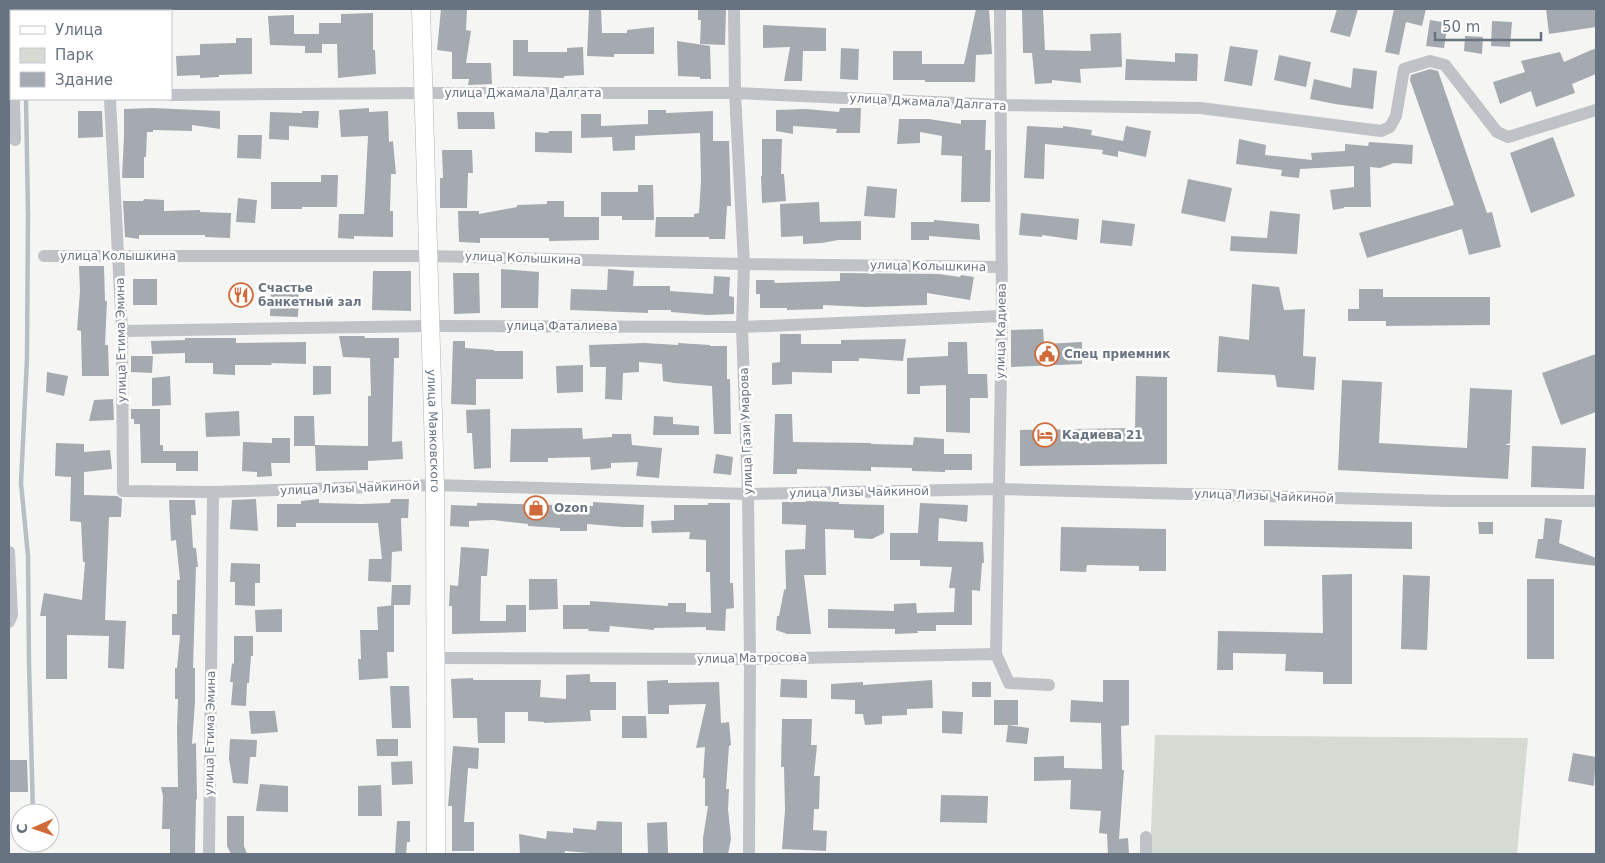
<svg xmlns="http://www.w3.org/2000/svg" width="1605" height="863" font-family="'DejaVu Sans',sans-serif">
	<style>
		.green { fill: #d5dad3 }
		.lines { fill: none; stroke-linecap: round; stroke-linejoin: round }
		.stream { stroke: #b7bfc5; stroke-width: 4.5 }
		.building { fill: #a4aab0 }
		.secondary-casing { stroke: #b0b4b9; stroke-width: 19 }
		.street { stroke: #bfc2c6; stroke-width: 12 }
		.secondary { stroke: #fff; stroke-width: 18 }
		.labels { text-anchor: middle; dominant-baseline: central; stroke-width: 5; stroke-linejoin: round; paint-order: stroke }
		.street-label { font-size: 12px; fill: #687381; stroke: #fff }
		.poi-label { font-size: 12px; font-weight: bold; fill: #687381; stroke: #fff; text-anchor: start }
	</style>
	<rect width="100%" height="100%" fill="#f5f6f3"/>
	<path class="green" d="M1155 735 1528 738 1517 854H1150Z"/>
	<g class="lines">
		<path class="stream" d="M22 11V9
			M26 99 28 215 27 358 21 483 28 556 29 663 33 813"/>
	</g>
	<path class="building" d="M441 9H467L466 30 471 31 466 63H491L492 84 468 85 469 79H452V52L437 50Z
		M589 9H601L602 33H627V30L654 27V54H614V57L587 56Z
		M698 9H726L725 45 700 44 701 20H698Z
		M976 9H989L992 54 976 55 975 82H925V80H893V51H922V64H964Z
		M1022 9H1043L1045 50 1091 51 1090 34 1121 33 1122 67 1080 69 1081 83 1052 80V83L1035 84 1032 53H1023Z
		M1337 9H1358L1350 37 1330 32Z
		M1394 9H1426L1422 26 1406 22 1399 55 1385 52Z
		M1546 9H1596V27L1549 34Z
		M373 13V50H375L376 74 338 78 337 44H322V53H305V46L270 45 268 16 294 15V34H319V23H341V14Z
		M1430 20 1448 23 1444 48 1426 46Z
		M1492 21 1512 22 1510 47 1491 46Z
		M763 25 826 28V51H803L802 81H784L790 47 763 48Z
		M1465 36 1483 37 1482 54 1464 51Z
		M236 38H252V74L219 75V77L200 78V75L177 76 176 56 200 55V44L236 43Z
		M513 40H528V52H567V48L583 47 584 75 564 76V78L513 76Z
		M677 41 710 46 711 79H700V77L678 76Z
		M1230 46 1258 50 1252 86 1224 81Z
		M841 48 859 49 858 80 840 79Z
		M1596 48V74L1572 84 1575 93 1536 107 1531 91 1500 104 1493 82 1525 72 1521 61 1560 52 1564 62Z
		M1175 53 1198 54 1197 81 1125 80 1126 59 1175 62Z
		M1279 55 1311 62 1306 87 1274 80Z
		M1353 68 1377 71 1373 109 1335 104 1310 99 1314 79 1351 88Z
		M1430 69 1438 71 1487 213 1492 212 1501 247 1469 255 1462 229 1367 258 1359 233 1454 205 1410 80 1411 75Z
		M152 108 220 111V129L192 125V131L153 130V132H147L146 157H144V178H122L124 136V109Z
		M369 108V112L388 111 389 142 393 141 396 174H391L390 211H393V237L354 236V239L338 238 339 214H364L368 136 341 137 339 110Z
		M840 108H861L860 133H836L837 129 793 126V134L776 131V110L806 109 839 112Z
		M648 110H666V113L713 111V141H729L731 206H727L725 239H709V237H655L656 217H694V214L699 213 701 181 700 133 635 136V150L613 151 612 137 581 138V114H601V126L648 124Z
		M78 111H102L103 137 78 138Z
		M302 111H319L318 128 289 126V140L269 139 270 112 302 113Z
		M457 112H494L495 129H458Z
		M929 119 961 124V120H986L985 150H991L990 202H961L962 156 941 155 942 136 920 132V143L897 144 899 119Z
		M1027 126 1063 128V126L1092 130 1091 135 1123 141 1126 126 1151 131 1146 157 1118 151V157L1102 154 1103 150 1045 144 1044 179 1024 178Z
		M549 131H572V153L535 152V132L548 133Z
		M238 135H262L261 159 237 158Z
		M1553 137 1575 196 1531 213 1510 153Z
		M762 139H782L781 174H784L786 201 762 203 761 176H762Z
		M1239 139 1266 145 1265 155 1312 160 1311 153 1345 151V144L1368 146 1369 142 1413 145 1412 164 1394 163 1380 168 1370 167 1371 207H1344V208L1333 210 1330 190 1354 187V166L1300 169 1299 178 1281 176 1282 170 1236 164Z
		M442 150H472L473 173H468L467 208H440V178H443Z
		M321 175H338L337 207H302V209H271V182H321Z
		M1188 179 1232 188 1225 222 1181 213Z
		M638 185H653L654 220H622V216H601V192H638Z
		M867 186 897 189 895 218 864 216Z
		M238 198 257 200 255 223 236 222Z
		M144 199 164 200V211L200 210V212L231 213 230 238 205 237V235H139V239L125 237 123 201H143Z
		M547 201H564V217H599V240L549 241V238H480V243L459 242 458 211H479V214L517 207V205L547 204Z
		M819 202 820 222 861 221V240H838L822 243 803 244V236L781 237 780 204Z
		M1270 211 1300 214 1297 254 1230 251 1231 236 1267 238Z
		M1021 213 1079 219 1077 240 1042 235V237L1019 235Z
		M934 220 979 224 980 240 929 236V240H911V222H934Z
		M1102 220 1135 224 1132 246 1100 243Z
		M79 266H104L105 301H107L105 345H108L109 376H82L81 331 77 330 80 291Z
		M501 269 539 272 538 308H501Z
		M608 269 634 271 633 286H670V291L713 294 714 276 730 277 729 296 734 297V314L707 315 671 312V310H648V313L570 310 571 289 607 290Z
		M373 271H411V311L372 310Z
		M453 273H479L480 313 454 314Z
		M840 273 939 274 960 277 961 275 974 277 970 300 927 293V305L865 307 823 305V309L787 310V308H760V294H756V280H774L775 283 840 281Z
		M133 279H157V305H133Z
		M1252 284 1279 287 1284 310 1305 309 1303 356 1316 357 1314 390 1277 387 1275 375 1217 372 1219 336 1249 340Z
		M271 285 299 286 298 317 270 316Z
		M1359 289H1383V297H1490V325L1386 326V321H1348V309H1359Z
		M1043 329 1044 344 1082 342V364L1011 367V330Z
		M780 334H801V344H841V340L906 339 903 361 859 358V361H832V373L792 372V384L772 385V363L780 362Z
		M339 336H365L364 338H399V358H394L392 442 402 441 403 459 368 461V470L316 471 315 446H294V416H314L315 445 368 446V396H371L370 358 343 357Z
		M185 338H236V343L306 342V364L271 363 272 365H235V375L213 374V363H185V353L152 354 151 341 185 340Z
		M453 341H465V348L494 350V351H523V379H476V405L451 404Z
		M948 342H967L968 374H987L988 398H970V433L946 432V385L920 386V394H907V358L948 356Z
		M644 343 678 345V343L710 345V346H727V379H730L731 434H714L712 386 674 383 663 381 662 364 639 362V372L623 373 622 400 605 399 606 367H590L589 345Z
		M1596 354V412L1561 425 1542 373Z
		M131 356H153L152 373 131 372Z
		M583 365V392L557 393 556 366Z
		M313 366H331V394L313 395Z
		M47 372 68 376 64 396 46 392Z
		M170 376 171 405 152 406V378Z
		M1136 376 1167 377V464L1020 466V430L1135 428Z
		M1342 380 1382 382 1379 443 1467 448 1470 388 1512 390 1510 443 1505 445H1510L1508 479 1338 470Z
		M113 399 114 420 89 421 94 400Z
		M131 409H160V445H163V451H198V471H176V463H141L140 424H134V419H131Z
		M490 409 491 468 474 469 472 433H467L466 410Z
		M239 411 240 436 206 437 205 413Z
		M775 414H792L793 442 871 443V444L913 445 914 437 944 439V454H972V470H945V472L912 471V468L871 467V471L797 469V474H773Z
		M654 416 673 417V424L699 426V435H653Z
		M582 428 583 439 612 437V434H631L632 445 662 448 659 478 636 476 638 462 611 463V468L591 470 590 457 548 458V462H510L511 429Z
		M272 438H290V463H271L272 476 257 477V472L242 471 243 442 272 443Z
		M56 443 84 444V452L110 450 112 469 84 472V495L117 496 122 499 121 517H109L105 620 126 621 124 669 108 668 109 636 67 635V679H46V616H40L44 593 82 600 85 562H83L81 522 70 521 71 477 55 476Z
		M1532 446 1586 448 1584 489 1531 487Z
		M716 454 733 457 731 475 713 473Z
		M256 499 258 531 230 529 232 500Z
		M319 499V503L362 504 390 503 391 499H409L408 518H401L402 551 392 552 391 582 368 581 369 559H382L378 523H296V527H277V504H301V501Z
		M169 500H195L196 515H191L193 548H196L198 567H196L195 600 193 668H195V702L192 744 196 743 197 799H196L195 854H170V829H162L163 796 161 787H178L177 728 178 699H175V668H177L180 635H172V614H177V580H180L176 540 171 541Z
		M806 501 839 502V504L884 505V533L872 539 854 538V530L825 529 826 575H804L811 634H787L776 630 777 616H779L784 590 786 589 785 550 805 549 806 525 782 524V502H806Z
		M593 502 644 505 643 527H623L587 524V531H560V528L528 526V524L493 520 469 521V527L450 526 451 505 477 506V503L593 506Z
		M708 503H730V583H733L734 608 726 609 725 631 706 630V627L654 628V630L610 626 609 632 588 631 589 629H563V605H590V601L668 606V603H686V612L711 613 710 572H706V540L689 539 690 532 652 533 651 521 674 520V505H708Z
		M920 503 968 505 967 522 939 518 938 541 983 542 984 563H982L980 591 972 590V625H936V631H917L918 633 895 634V629L828 628V609L894 611V604L916 603 917 613 954 612 955 588H949L952 567 920 566V560H890V533H918Z
		M1545 518 1562 520 1559 543 1596 558V566L1535 558 1538 539H1543Z
		M1264 520 1412 522V549L1264 546Z
		M1478 522H1493V534H1479Z
		M1061 527 1166 529V571H1139V566L1087 565 1086 572 1060 571Z
		M461 547 489 549 487 576H481L480 621H506V605H526V632L452 634V606H449L450 585 458 586Z
		M231 563 260 564V583H255V606L235 605V582H230Z
		M1352 574V684H1323V672L1285 671 1286 654 1233 653V670H1217L1218 631 1323 633 1322 575Z
		M1403 575 1430 576 1427 650 1401 649Z
		M529 579H557L558 609 529 610Z
		M1527 579H1554V659H1527Z
		M392 585H411L410 605H391Z
		M394 605V652H387L388 678 359 680 358 659H361L360 630H378L377 607Z
		M282 609V632H256L255 610Z
		M234 636H253V656H251L249 683H247L246 706 231 705 233 682H230L232 663 234 664Z
		M590 674V682H616V710H590L591 721 544 723V722L528 721V712H505V743H478L477 718H453L451 679 473 678V680H541L540 697 566 699V675Z
		M781 679 807 680V698L780 697Z
		M668 680V683L719 682 721 723 729 722 731 745 729 746 726 789H729L728 809 731 839 728 854H703V838L708 806H705V778H703L705 747 696 748 706 704 669 705V714H648L647 681Z
		M932 680 933 708 907 709V715L882 716V724L865 725 863 714H855V700L831 699V684L863 682V685Z
		M1103 680H1129V725L1121 726 1122 770H1124L1119 839 1128 838 1129 854H1108L1107 834 1099 833 1101 811 1070 809 1071 780 1034 781V757L1064 756V768L1102 769 1101 723 1070 722 1071 700 1103 702Z
		M972 682H991V697H972Z
		M390 686H409L411 728H392Z
		M994 700H1018V725H994Z
		M249 711H275L278 732 251 734Z
		M942 711 963 712 962 734 942 733Z
		M622 716H646L647 738H622Z
		M782 719H812L811 745H817L814 776H820L819 809H814L813 830 827 831 826 851 782 849 785 810 784 767H781Z
		M1008 725 1029 728 1027 744 1006 742Z
		M230 739 257 740 256 757H250L248 784 233 783 229 759Z
		M376 739H398V756H377Z
		M453 746 479 748 478 769 468 768 464 822H474V851H452V806H448Z
		M1573 753 1596 757 1594 786 1568 781Z
		M9 760H27L28 792H9Z
		M412 761 413 784 392 785 391 762Z
		M260 784 288 786V812L256 811Z
		M381 785 382 816H358V786Z
		M941 795 988 796 987 823 940 822Z
		M227 816H244V846L247 854H231L227 846Z
		M397 821H410V842H407L406 854H395Z
		M597 821 622 822V853H590L565 851 564 854H520L519 834 546 839 547 831 573 833V828L596 830Z
		M667 822 668 854H648L647 823Z"/>
	<g class="lines">
		<g class="secondary-casing">
			<g id="secondary">
				<path id="s1" d="M421 9 435 485 436 854"/>
			</g>
		</g>
		<path class="street" d="M12 9V11
			M734 9 735 93 744 264 742 327 748 494 750 659 749 854
			M171 95 424 93H735L1000 105 1200 108 1381 131 1390 127 1396 116 1404 69 1430 61 1445 65 1497 132 1508 137 1596 110
			M14 99 15 140
			M110 99 122 331 123 491 213 492 435 485 748 494 998 489 1448 501H1596
			M44 256H428L744 264 1002 267
			M122 331 429 326 742 327 1002 316
			M9 552 12 615 9 622
			M996 654 1002 316 1000 9
			M435 658 750 659 996 654 1009 683 1049 685
			M209 854 213 492
			M1146 854V837"/>
		<use href="#secondary" class="secondary"/>
	</g>
	<defs>
		<g id="restaurant-ring" transform="scale(1.25)"><circle r="9.5" fill="#fff" stroke="#d06b39" stroke-width="1.5"/><path d="M-5-6h1v4h1v-4h1v4h1v-4h1v5L-1.5 .5V6h-2V.5L-5-1ZM5-6V6H3V1.5H1.5Q1.5-4 5-6Z" fill="#d06b39"/></g>
		<g id="civic-ring" transform="scale(1.25)"><circle r="9.5" fill="#fff" stroke="#d06b39" stroke-width="1.5"/><path d="M-.6-6.5H3V-4.5H.6V-3L4-1V1h2V6H-6V1h2V-1L-.6-3ZM-1.2 2.5V6h2.4V2.5Z" fill="#d06b39"/></g>
		<g id="hotel-ring" transform="scale(1.25)"><circle r="9.5" fill="#fff" stroke="#d06b39" stroke-width="1.5"/><path d="M-6-4.5h1.5V1H6V5H4.5V3h-9V5H-6ZM-4 0a1.8 1.8 0 1 1 3.6 0ZM.5 0V-2.5h3Q6-2.5 6 0Z" fill="#d06b39"/></g>
		<g id="shop-ring" transform="scale(1.25)"><circle r="9.5" fill="#fff" stroke="#d06b39" stroke-width="1.5"/><path d="M-5-2.5h2.3a2.7 3.5 0 0 1 5.4 0H5L5.5 6h-11ZM-1.5-2.5h3a1.5 2.3 0 0 0-3 0Z" fill="#d06b39"/></g>
	</defs>
	<g fill-rule="evenodd">
		<use href="#restaurant-ring" x="241" y="295"/>
		<use href="#civic-ring" x="1047" y="354"/>
		<use href="#hotel-ring" x="1045" y="435"/>
		<use href="#shop-ring" x="536" y="508"/>
	</g>
	<g class="labels">
		<g class="street-label">
			<text x="523" y="93">улица Джамала Далгата</text>
			<text transform="translate(928 102) rotate(3)">улица Джамала Далгата</text>
			<text x="118" y="256">улица Колышкина</text>
			<text transform="translate(523 258) rotate(2)">улица Колышкина</text>
			<text transform="translate(928 266) rotate(1)">улица Колышкина</text>
			<text x="562" y="326">улица Фаталиева</text>
			<text transform="translate(1001 331) rotate(-89)">улица Кадиева</text>
			<text transform="translate(121 340) rotate(-91)">улица Етима Эмина</text>
			<text stroke="none"><textPath href="#s1" startOffset="422">улица Маяковского</textPath></text>
			<text transform="translate(746 431) rotate(-92)">улица Гази Умарова</text>
			<text transform="translate(350 488) rotate(-2)">улица Лизы Чайкиной</text>
			<text transform="translate(859 492) rotate(-1)">улица Лизы Чайкиной</text>
			<text transform="translate(1264 496) rotate(2)">улица Лизы Чайкиной</text>
			<text transform="translate(752 658) rotate(-1)">улица Матросова</text>
			<text transform="translate(210 733) rotate(-89)">улица Етима Эмина</text>
		</g>
		<g class="poi-label">
			<text x="258" y="288">Счастье<tspan x="258" dy="14">банкетный зал</tspan></text>
			<text x="1064" y="354">Спец приемник</text>
			<text x="1062" y="435">Кадиева 21</text>
			<text x="554" y="508">Ozon</text>
		</g>
	</g>
	<rect width="1605" height="863" fill="none" stroke="#687381" stroke-width="20"/>
	<rect x="10" y="10" width="162" height="90" fill="#ffffff" stroke="#c3c7cd"/>
	<rect x="20" y="26" width="25" height="8" fill="#ffffff" stroke="#c3c7cd"/>
	<text x="55" y="35" font-size="15" fill="#687381">Улица</text>
	<rect x="20" y="48" width="25" height="15" fill="#d5dad3" stroke="#c3c7cd"/>
	<text x="55" y="60" font-size="15" fill="#687381">Парк</text>
	<rect x="20" y="72" width="25" height="15" fill="#a4aab0" stroke="#c3c7cd"/>
	<text x="55" y="85" font-size="15" fill="#687381">Здание</text>
	<g transform="translate(35 828) rotate(268)"><circle r="24" fill="#ffffff" stroke="#c3c7cd"/>
	<path d="M0-4L9 19L0 12L-9 19Z" fill="#d06b39"/>
	<text y="-8" font-size="14" font-weight="bold" text-anchor="middle" fill="#687381">С</text>
	</g>
	<path d="M1435 32v8h106v-8" fill="none" stroke="#687381" stroke-width="2.5"/>
	<text x="1442" y="32" font-size="15" fill="#687381" stroke="#ffffff" stroke-width="4" paint-order="stroke">50 m</text>
</svg>
